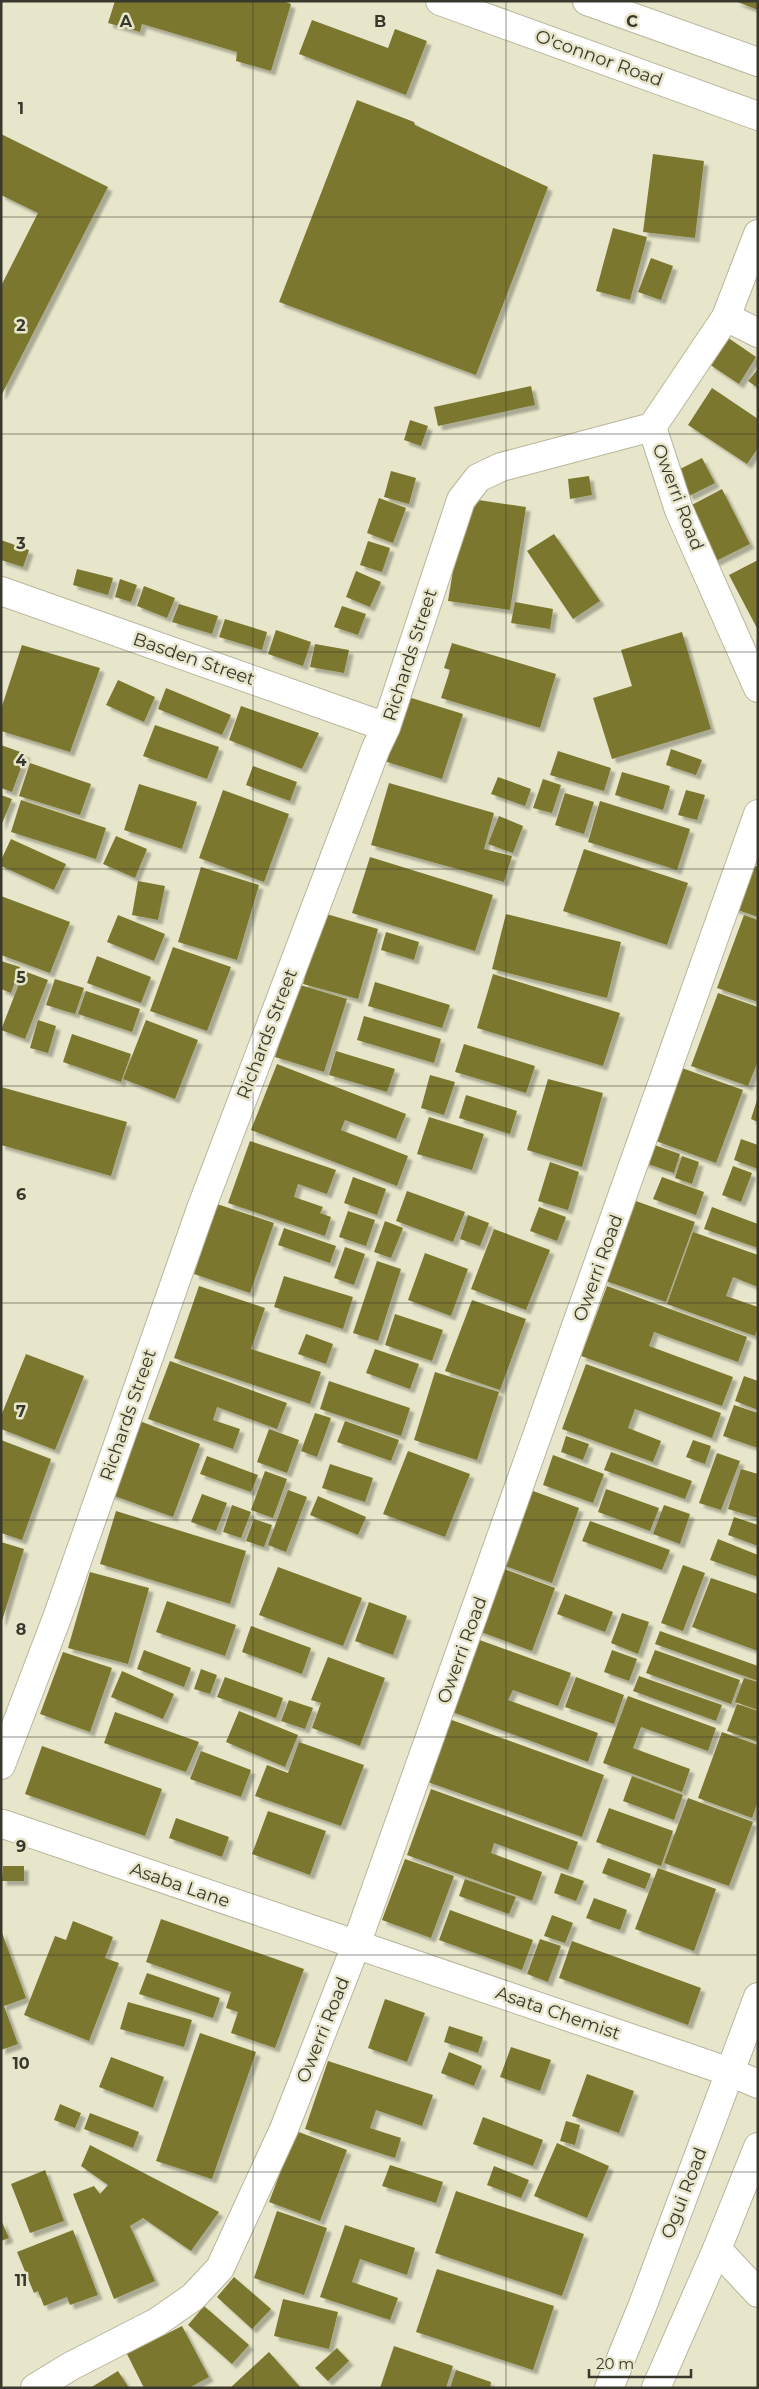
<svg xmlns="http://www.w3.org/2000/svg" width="759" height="2389" font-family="Montserrat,sans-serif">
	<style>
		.building { fill: #7c772e; filter: url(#shadow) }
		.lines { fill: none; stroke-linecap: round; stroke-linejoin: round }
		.minor-casing { stroke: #b7b69b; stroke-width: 30 }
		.major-casing { stroke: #b7b69b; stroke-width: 30 }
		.minor { stroke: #fff; stroke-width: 28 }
		.major { stroke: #fff; stroke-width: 28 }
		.grid { fill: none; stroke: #38382d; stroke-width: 1; stroke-opacity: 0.55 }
		.labels { text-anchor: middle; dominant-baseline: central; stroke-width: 5; stroke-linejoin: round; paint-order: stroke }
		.street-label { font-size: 18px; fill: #38382d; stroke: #e7e6ca }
		.grid-label { font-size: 16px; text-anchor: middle; font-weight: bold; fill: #38382d; stroke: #e7e6ca; stroke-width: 5; stroke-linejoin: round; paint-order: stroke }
	</style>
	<defs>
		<filter id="shadow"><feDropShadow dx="4.5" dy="4.5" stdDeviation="1" flood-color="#0004"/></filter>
	</defs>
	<rect width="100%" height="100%" fill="#e7e6ca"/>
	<path class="building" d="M115 1H283L291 4 271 71 236 61 237 52 142 24 140 32 108 23Z
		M735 1H758V10Z
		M312 20 388 48 395 29 427 41 406 95 299 54Z
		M357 100 414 122 415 125 548 187 476 375 279 302Z
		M1 134 108 187 1 396V286L38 213 1 195Z
		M653 154 704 161 695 238 643 232Z
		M613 228 647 237 630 300 596 291Z
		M651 258 673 266 661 300 638 292Z
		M727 337 756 357 739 384 709 364Z
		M758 369V388L748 381Z
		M531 386 535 405 438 426 434 407Z
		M712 388 758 419V448L747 464 688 425Z
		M410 420 428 426 421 446 404 440Z
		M702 458 715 483 689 496 676 471Z
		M391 471 416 478 409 504 384 497Z
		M589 476 592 495 570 499 568 479Z
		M722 489 750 544 714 562 686 508Z
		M379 498 406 508 393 543 367 533Z
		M465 498 526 507 510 610 448 601Z
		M554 534 600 601 573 619 527 551Z
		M1 540 29 550 23 567 1 560Z
		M368 541 390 548 382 572 360 565Z
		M758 560V630L729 575Z
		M77 569 113 578 108 595 73 585Z
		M356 571 381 582 370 607 346 597Z
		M120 579 137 585 131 602 115 597Z
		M144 586 175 598 167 618 137 606Z
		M515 602 553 609 550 629 511 623Z
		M179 604 218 616 212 634 172 622Z
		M342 606 366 614 358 635 334 627Z
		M225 619 267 632 262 650 219 637Z
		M276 630 311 642 303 666 268 654Z
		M682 632 711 729 612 759 593 698 632 686 621 650Z
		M452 643 556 674 540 728 441 698 450 670 444 668Z
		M315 644 349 650 344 673 310 667Z
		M22 645 100 668 70 752 1 731V709Z
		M118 680 155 697 144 722 106 705Z
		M166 688 231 715 222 735 158 709Z
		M405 696 463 714 442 779 384 761Z
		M241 706 319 733 302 769 229 740Z
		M155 725 219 747 207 779 143 756Z
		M1 745 26 754 12 792 1 788Z
		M671 749 702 760 696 775 666 765Z
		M558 751 611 768 604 791 550 775Z
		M30 763 91 784 80 815 19 796Z
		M253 766 297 782 290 801 246 785Z
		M622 772 670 786 663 810 615 795Z
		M498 777 531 789 525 806 491 794Z
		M543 779 561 785 552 813 533 808Z
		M389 783 494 813 484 849 512 856 504 882 371 845Z
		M139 784 197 802 182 849 124 830Z
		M223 790 289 814 264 882 199 858Z
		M686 790 705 795 697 820 678 815Z
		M565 793 594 802 584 834 555 825Z
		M1 795 12 799 1 826Z
		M21 800 106 828 96 859 11 832Z
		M600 801 690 829 677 870 588 842Z
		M499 816 523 826 513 853 488 844Z
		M116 836 147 849 135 878 103 864Z
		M11 839 66 864 54 890 1 866V860Z
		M584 849 688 883 667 945 563 911Z
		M370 857 493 895 475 951 352 913Z
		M749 864 758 867V917L732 908Z
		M201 867 259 885 237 960 178 942Z
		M138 881 165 886 158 920 132 915Z
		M1 896 70 922 50 973 1 955Z
		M323 913 378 929 358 999 303 984Z
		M506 914 621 942 607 998 492 969Z
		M118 915 165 934 154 961 107 942Z
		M744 915 758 920V1002L717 988Z
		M386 932 419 942 414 960 381 950Z
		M173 947 231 967 207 1031 150 1011Z
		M97 956 151 977 141 1003 87 983Z
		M1 961 20 967 11 993 1 989Z
		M24 971 48 980 25 1039 1 1030Z
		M493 974 620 1013 603 1066 477 1028Z
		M55 979 84 988 75 1014 46 1005Z
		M375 982 450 1005 442 1028 368 1006Z
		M297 984 347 999 324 1072 275 1057Z
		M86 991 140 1009 132 1032 78 1014Z
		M718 993 758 1007V1061L748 1086 691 1066Z
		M364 1016 441 1039 434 1063 357 1040Z
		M38 1020 56 1026 48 1053 30 1048Z
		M146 1020 198 1040 175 1099 123 1079Z
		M72 1034 131 1054 121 1082 63 1062Z
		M464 1044 535 1066 526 1093 455 1072Z
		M336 1051 395 1069 387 1092 329 1075Z
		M277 1064 406 1114 396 1139 345 1120 341 1130 408 1156 397 1186 251 1130Z
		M682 1068 743 1090 716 1163 656 1141Z
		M430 1075 455 1082 444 1115 421 1108Z
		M548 1079 603 1093 582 1167 527 1150Z
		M1 1087 127 1122 111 1176 1 1145Z
		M466 1095 517 1111 510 1134 459 1118Z
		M757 1100H758V1122L751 1119Z
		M429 1117 484 1134 472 1170 417 1154Z
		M741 1139 758 1145V1169L734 1160Z
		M250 1141 336 1170 327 1194 298 1184 294 1197 323 1207 320 1213 331 1217 325 1236 228 1203Z
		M649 1143 680 1154 674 1173 642 1162Z
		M682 1156 699 1162 692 1184 675 1178Z
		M550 1162 579 1172 568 1210 538 1201Z
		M733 1166 752 1173 741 1202 722 1195Z
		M353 1177 386 1189 377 1215 344 1203Z
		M662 1177 704 1192 696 1215 653 1199Z
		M407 1191 465 1212 453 1242 396 1221Z
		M633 1200 695 1222 666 1302 603 1280Z
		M217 1204 274 1223 250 1293 194 1274Z
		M539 1207 566 1217 557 1241 530 1231Z
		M712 1207 758 1224V1248L704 1229Z
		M348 1211 375 1220 366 1246 339 1237Z
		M468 1215 489 1223 480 1246 460 1239Z
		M385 1221 403 1228 391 1258 374 1252Z
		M284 1228 336 1246 330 1263 278 1245Z
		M494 1229 550 1250 526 1310 471 1289Z
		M693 1232 758 1255V1287L733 1277 726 1296 758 1307V1327L755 1336 667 1304Z
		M345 1247 365 1254 354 1285 334 1278Z
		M425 1253 468 1269 451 1316 408 1300Z
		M377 1261 401 1269 378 1341 353 1333Z
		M284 1276 353 1297 343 1329 274 1307Z
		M199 1286 265 1308 251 1349 321 1372 310 1404 174 1358Z
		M607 1286 747 1337 738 1362 654 1332 649 1346 733 1377 722 1406 581 1356Z
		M472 1300 526 1319 500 1390 445 1371Z
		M395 1314 443 1330 432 1361 385 1345Z
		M306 1334 333 1344 326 1364 298 1354Z
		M375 1349 419 1364 410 1389 366 1373Z
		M26 1354 84 1376 55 1450 1 1429V1416Z
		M170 1361 287 1403 277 1429 217 1407 213 1420 240 1429 233 1449 148 1419Z
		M586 1364 721 1413 712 1438 635 1409 628 1428 661 1441 653 1462 562 1429Z
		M435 1372 499 1392 477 1460 414 1440Z
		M744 1376 758 1381V1410L735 1401Z
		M329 1381 410 1408 401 1436 320 1409Z
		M734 1405 758 1413V1448L723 1436Z
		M315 1413 331 1418 317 1457 301 1451Z
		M137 1420 200 1444 173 1517 109 1494Z
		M345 1421 399 1440 391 1461 337 1442Z
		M269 1429 299 1440 287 1473 257 1462Z
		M566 1436 589 1444 583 1460 561 1452Z
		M1 1440 51 1459 22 1540 1 1533Z
		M693 1440 711 1446 705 1464 686 1457Z
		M408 1451 470 1474 445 1537 383 1514Z
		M611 1452 692 1481 685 1499 604 1470Z
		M717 1453 740 1461 721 1510 699 1503Z
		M553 1455 604 1474 593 1503 543 1485Z
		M207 1456 258 1475 251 1492 200 1474Z
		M330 1464 373 1478 365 1502 322 1488Z
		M741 1469 758 1474V1518L728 1509Z
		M265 1471 287 1479 273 1518 251 1510Z
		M525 1488 579 1508 552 1583 497 1563Z
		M606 1489 659 1508 650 1531 598 1512Z
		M288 1490 307 1497 286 1552 268 1545Z
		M202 1494 227 1503 216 1531 191 1522Z
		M318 1496 366 1517 358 1535 310 1515Z
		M232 1505 251 1512 241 1538 223 1532Z
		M664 1505 690 1514 680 1544 653 1534Z
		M116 1511 246 1551 230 1604 100 1564Z
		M734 1517 758 1525V1546L728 1535Z
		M254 1519 272 1525 264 1547 246 1541Z
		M590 1521 670 1550 662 1570 582 1541Z
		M718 1539 758 1555V1577L710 1560Z
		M1 1542 24 1549 2 1621H1Z
		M683 1565 705 1573 683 1631 661 1623Z
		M278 1567 362 1598 343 1646 259 1615Z
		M499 1567 555 1588 532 1651 476 1630Z
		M90 1572 149 1588 128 1664 68 1648Z
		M711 1578 758 1594V1651L692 1627Z
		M565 1594 613 1612 605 1632 557 1614Z
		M167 1601 236 1625 225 1656 156 1632Z
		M369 1602 407 1616 393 1655 355 1641Z
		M622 1613 649 1622 638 1654 611 1643Z
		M251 1626 311 1648 302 1674 242 1652Z
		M660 1631 758 1666V1681L655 1644Z
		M474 1638 571 1673 558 1706 513 1690 508 1700 598 1733 588 1762 447 1710Z
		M144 1650 191 1668 184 1687 137 1669Z
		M612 1650 637 1659 629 1681 604 1672Z
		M655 1650 740 1680 731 1704 646 1673Z
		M63 1652 112 1668 90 1732 40 1714Z
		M328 1657 385 1678 360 1746 312 1728 321 1703 311 1700Z
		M201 1669 217 1675 210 1694 194 1689Z
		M122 1671 174 1694 163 1719 111 1697Z
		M639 1676 722 1705 716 1721 633 1691Z
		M225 1677 283 1698 276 1718 217 1697Z
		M576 1677 624 1695 614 1724 565 1707Z
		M744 1678 758 1682V1710L735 1702Z
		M628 1696 716 1728 708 1751 641 1727 633 1748 690 1769 682 1792 603 1763Z
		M289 1700 313 1708 305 1729 281 1721Z
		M737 1704 758 1711V1742L727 1731Z
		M239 1711 298 1735 285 1767 226 1742Z
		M115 1712 199 1742 186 1772 104 1743Z
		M449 1719 604 1775 582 1837 425 1781Z
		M722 1732 758 1745V1801L752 1818 698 1798Z
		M299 1742 364 1765 341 1826 255 1796 267 1765 288 1773Z
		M42 1746 162 1789 145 1836 25 1794Z
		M201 1751 251 1770 241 1797 190 1779Z
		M632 1776 683 1795 674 1820 623 1801Z
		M431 1789 578 1842 568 1870 494 1843 491 1853 542 1872 532 1901 407 1855Z
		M688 1798 753 1822 729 1886 664 1863Z
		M609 1808 673 1831 661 1866 596 1842Z
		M268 1811 326 1831 310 1875 252 1854Z
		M176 1818 229 1837 222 1857 169 1838Z
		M608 1858 651 1874 645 1889 602 1873Z
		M405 1859 454 1876 431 1938 382 1920Z
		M3 1866H24V1881H2Z
		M658 1868 716 1889 694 1951 635 1929Z
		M561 1873 584 1881 576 1901 554 1893Z
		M465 1879 516 1897 509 1914 459 1896Z
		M594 1898 627 1910 620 1930 586 1918Z
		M450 1910 533 1940 522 1970 439 1940Z
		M552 1915 573 1923 565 1943 544 1936Z
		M161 1919 304 1969 275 2048 231 2033 238 2012 226 2008 231 1992 146 1962Z
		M73 1921 113 1937 105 1958 119 1963 89 2041 24 2015 55 1936 66 1940Z
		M1 1930 26 1998 4 2006 18 2044 1 2050Z
		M540 1939 561 1946 548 1982 527 1974Z
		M572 1941 701 1988 688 2025 559 1978Z
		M147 1973 220 1998 213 2018 139 1994Z
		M385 1999 425 2013 407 2062 368 2048Z
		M128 2002 192 2020 184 2047 120 2029Z
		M449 2026 483 2037 478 2053 444 2042Z
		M200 2033 256 2052 212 2179 156 2161Z
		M511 2047 551 2060 540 2091 500 2077Z
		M449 2052 482 2066 474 2086 441 2073Z
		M111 2057 164 2077 153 2108 99 2087Z
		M328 2061 433 2095 422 2126 376 2110 370 2128 401 2138 395 2158 305 2129Z
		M587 2074 634 2091 619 2133 572 2116Z
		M60 2104 81 2113 75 2128 54 2120Z
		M90 2113 139 2132 133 2148 84 2129Z
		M483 2117 543 2140 533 2166 473 2144Z
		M566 2121 580 2125 575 2145 560 2141Z
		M296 2131 347 2150 320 2221 269 2202Z
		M557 2143 609 2166 587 2218 534 2196Z
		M90 2145 219 2212 191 2251 143 2218 130 2226 155 2281 114 2299 73 2194 94 2186 100 2194 108 2185 81 2166Z
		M390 2165 443 2182 436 2203 382 2186Z
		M494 2166 529 2180 521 2198 487 2185Z
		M45 2170 64 2221 30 2233 11 2184Z
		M456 2191 584 2234 562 2296 435 2253Z
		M277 2211 327 2228 304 2295 254 2278Z
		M1 2220 9 2238 1 2241Z
		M345 2225 415 2248 407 2275 360 2259 352 2282 398 2298 390 2320 320 2297Z
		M73 2230 98 2295 70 2305 67 2297 44 2306 38 2291 34 2293 17 2252Z
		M437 2269 554 2306 533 2370 416 2332Z
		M234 2277 271 2309 252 2329 217 2297Z
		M283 2299 338 2312 329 2349 274 2336Z
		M204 2306 249 2345 232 2364 188 2325Z
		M182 2326 209 2377 189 2388H144L127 2354Z
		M394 2346 453 2366 446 2388H380Z
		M337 2348 349 2361 328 2381 315 2368Z
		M269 2352 301 2388H230Z
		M456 2370 491 2382 490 2388H450Z
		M118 2371 129 2388H90Z"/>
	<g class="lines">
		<g class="minor-casing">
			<path id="minor" d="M726 317 758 333
				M652 427 679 510 758 688
				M652 427 726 317 758 234
				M1 591 386 727
				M1 1765 58 1615 202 1206 376 748 386 727 461 500 478 478 501 467 652 427
				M3 1824 730 2072 758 2084
				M717 2249 758 2293
				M35 2388 71 2366 157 2322 193 2297 220 2268 284 2129 356 1945 758 814"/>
		</g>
		<g class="major-casing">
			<path id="major" d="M440 1 758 116
				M587 1 758 62
				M609 2388 642 2307 758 1997
				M656 2388 717 2249 758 2147"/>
		</g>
		<use href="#minor" class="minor"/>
		<use href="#major" class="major"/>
	</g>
	<path class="grid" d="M253 1V2388M506 1V2388M1 217H758M1 434H758M1 652H758M1 869H758M1 1086H758M1 1303H758M1 1520H758M1 1737H758M1 1955H758M1 2172H758"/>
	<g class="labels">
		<g class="street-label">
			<text transform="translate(599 58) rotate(20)">O'connor Road</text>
			<text transform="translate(678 497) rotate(69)">Owerri Road</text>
			<text transform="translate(410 655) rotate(-72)">Richards Street</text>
			<text transform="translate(194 659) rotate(19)">Basden Street</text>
			<text transform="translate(267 1034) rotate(-69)">Richards Street</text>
			<text transform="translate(598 1268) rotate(-70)">Owerri Road</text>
			<text transform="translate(128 1415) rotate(-71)">Richards Street</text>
			<text transform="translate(462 1650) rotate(-70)">Owerri Road</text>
			<text transform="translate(180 1885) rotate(19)">Asaba Lane</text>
			<text transform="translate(558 2013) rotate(19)">Asata Chemist</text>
			<text transform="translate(323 2030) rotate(-68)">Owerri Road</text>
			<text transform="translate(684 2193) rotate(-69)">Ogui Road</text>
		</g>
	</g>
	<g class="grid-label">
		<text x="126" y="27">A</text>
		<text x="380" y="27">B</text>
		<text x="632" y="27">C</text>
		<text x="21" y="114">1</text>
		<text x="21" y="331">2</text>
		<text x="21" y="549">3</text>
		<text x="21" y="766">4</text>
		<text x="21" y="983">5</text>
		<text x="21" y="1200">6</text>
		<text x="21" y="1417">7</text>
		<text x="21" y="1635">8</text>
		<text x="21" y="1852">9</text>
		<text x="21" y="2069">10</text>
		<text x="21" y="2286">11</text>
	</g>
	<rect width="759" height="2389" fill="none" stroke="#38382d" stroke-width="5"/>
	<path d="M589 2369v8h102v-8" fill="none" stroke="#38382d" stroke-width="2.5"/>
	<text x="596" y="2369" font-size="15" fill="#38382d" stroke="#e7e6ca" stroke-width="4" paint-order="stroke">20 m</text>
</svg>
